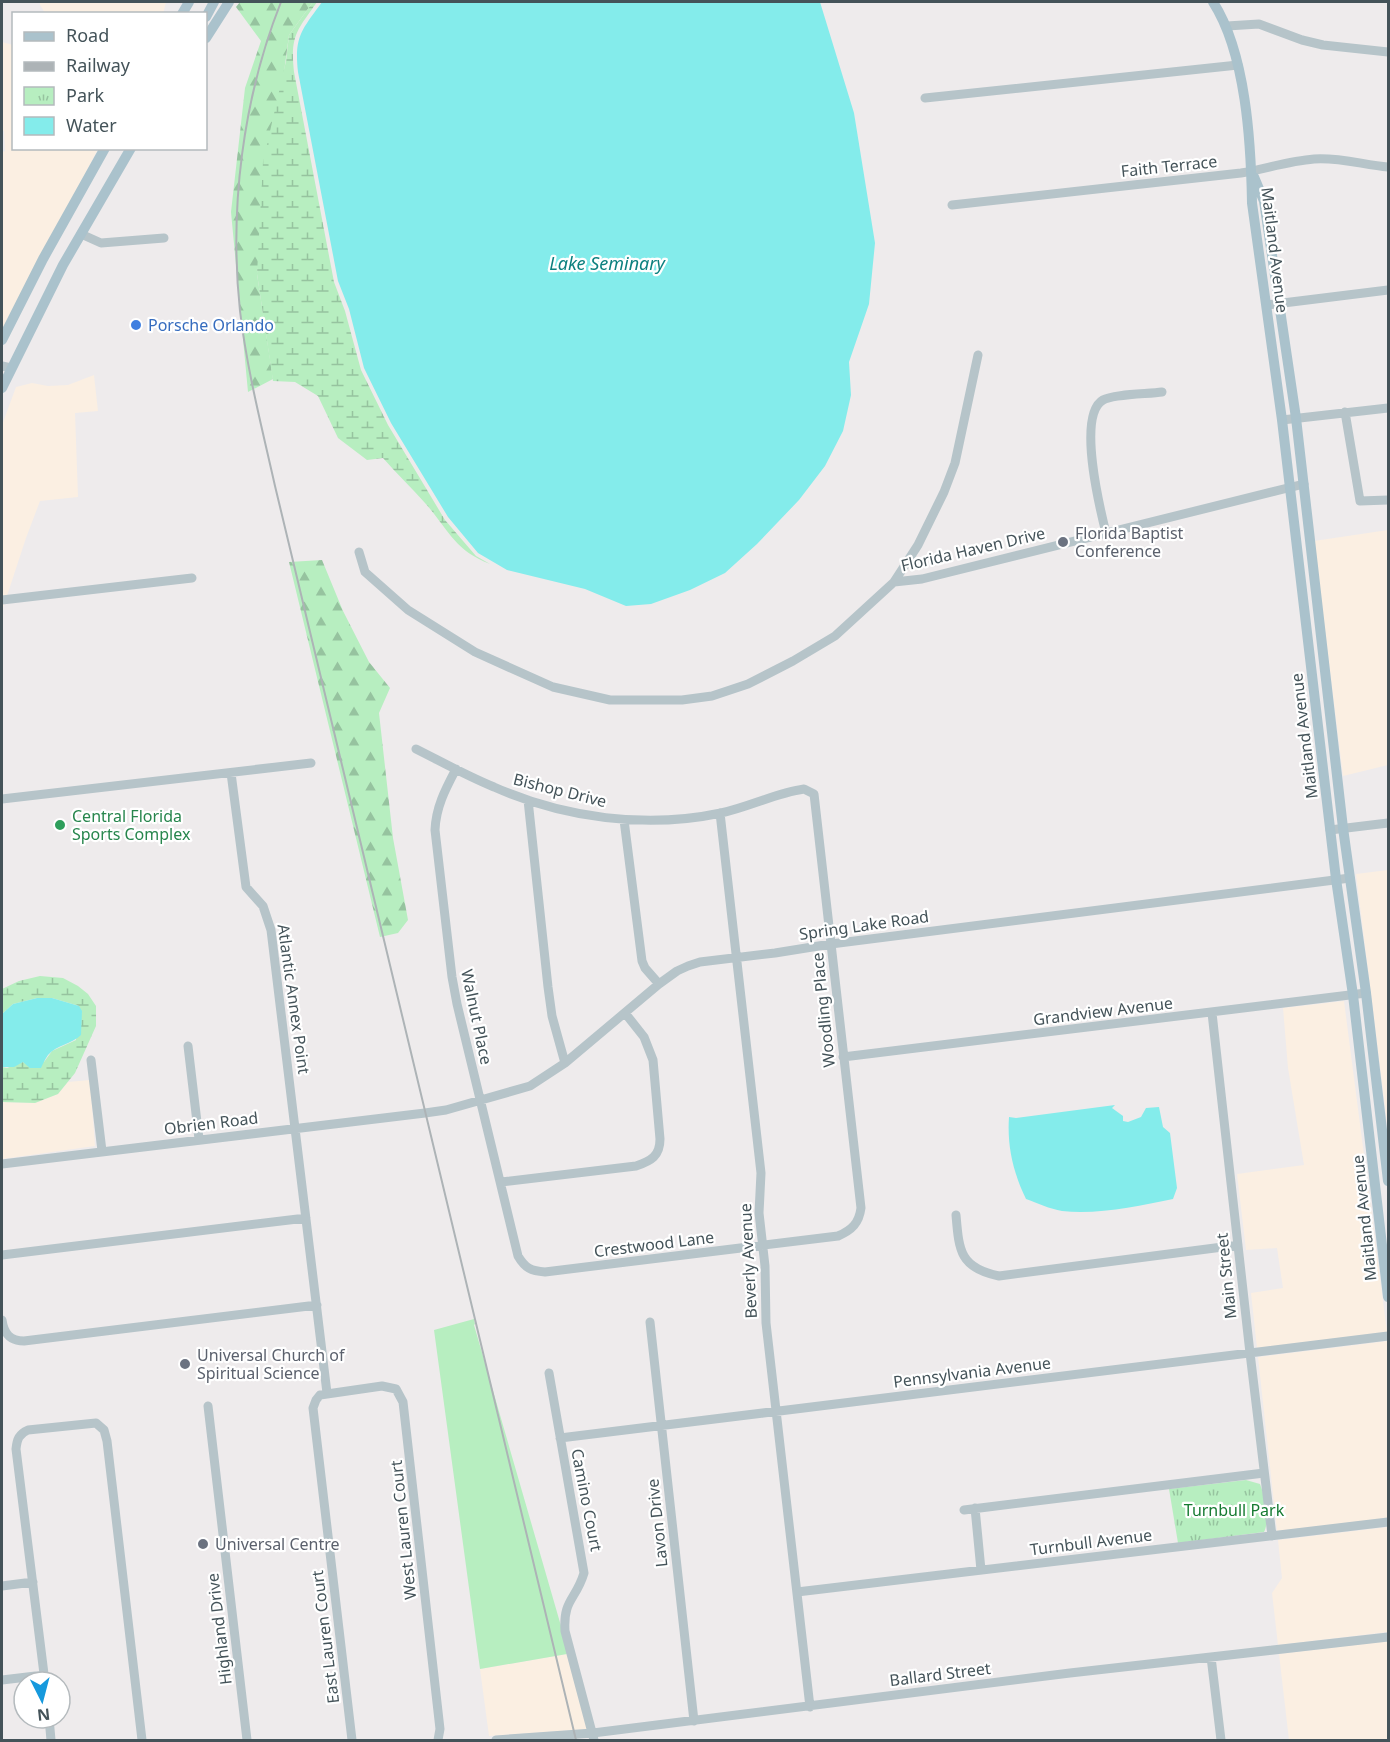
<svg xmlns="http://www.w3.org/2000/svg" width="1390" height="1742" font-family="'Noto Sans',sans-serif">
	<style>
		.commercial { fill: #fbefe2 }
		.green { fill: #b7eec0 }
		.forest { fill: url(#forest-firs) }
		.wetland { fill: url(#wetland-marsh) }
		.park { fill: url(#park-tufts) }
		.water { fill: #84eceb }
		.lines { fill: none; stroke-linecap: round; stroke-linejoin: round }
		.minor { stroke: #b6c4c9; stroke-width: 9 }
		.major { stroke: #aac2cc; stroke-width: 10 }
		.rail { stroke: #adb3b6; stroke-width: 2 }
		.shop-dot { fill: #3f7fe0; stroke: #fff; stroke-width: 2 }
		.worship-dot { fill: #6b7280; stroke: #fff; stroke-width: 2 }
		.leisure-dot { fill: #2e9e5b; stroke: #fff; stroke-width: 2 }
		.labels { text-anchor: middle; dominant-baseline: central; stroke-width: 4.5; stroke-linejoin: round; paint-order: stroke }
		.street-label { font-size: 16px; fill: #445359; stroke: #fff }
		.shop-label { font-size: 16px; fill: #366cbe; stroke: #fff; text-anchor: start }
		.worship-label { font-size: 16px; fill: #5b616d; stroke: #fff; text-anchor: start }
		.leisure-label { font-size: 16px; fill: #27864d; stroke: #fff; text-anchor: start }
		.park-label { font-size: 16px; fill: #157a31; stroke: #fff }
		.water-label { font-size: 18px; font-style: italic; fill: #0c807f; stroke: #fff }
	</style>
	<defs>
		<pattern id="forest-firs" width="22" height="20" patternUnits="userSpaceOnUse" patternTransform="scale(1.5)"><rect width="22" height="20" fill="#b7eec0"/><path d="M5 1l3.5 6h-7zM16 11l3.5 6h-7z" fill="#96c39f"/></pattern>
		<pattern id="wetland-marsh" width="20" height="14" patternUnits="userSpaceOnUse" patternTransform="scale(1.5)"><rect width="20" height="14" fill="#b7eec0"/><path d="M1 5h8M5 5V1M11 12h8M15 12V8" fill="none" stroke="#96c39f"/></pattern>
		<pattern id="park-tufts" width="24" height="20" patternUnits="userSpaceOnUse" patternTransform="scale(1.5)"><rect width="24" height="20" fill="#b7eec0"/><path d="M3 7l-1-3M5 7V3M7 7l1-3M15 17l-1-3M17 17v-4M19 17l1-3" fill="none" stroke="#96c39f"/></pattern>
	</defs>
	<rect width="100%" height="100%" fill="#eeebec"/>
	<path class="commercial" d="M40 2H166L163 14 45 13 40 5Z
		M2 42 13 45 14 148 98 149 2 331V152L5 151 4 131 2 130Z
		M94 375 98 411 75 413 78 497 40 501 26 538 2 611V425L16 387 32 383 48 386 68 385Z
		M1388 530V765L1343 776 1314 541Z
		M1388 870V1131L1356 874Z
		M1344 1001 1387 1332 1257 1348 1251 1293 1283 1288 1277 1248 1246 1250 1237 1174 1304 1165 1288 1068 1283 1008Z
		M90 1080 95 1146 2 1159V1102L35 1103 58 1094 68 1082Z
		M1388 1341V1518L1277 1531 1258 1357Z
		M1388 1527V1632L1278 1645 1272 1593 1282 1578 1278 1540Z
		M1388 1641V1740H1289L1279 1654Z
		M567 1654 587 1729 489 1736 480 1669Z"/>
	<path class="green" d="M474 1319 475 1324 474 1325 561 1626 567 1654 480 1669 434 1330Z"/>
	<path class="forest" d="M240 2H313L289 35 257 274 273 379 248 392 231 212 245 88 261 41 236 7Z
		M322 560 343 611 369 662 390 688 379 713 393 838 408 920 398 933 380 937 289 562Z"/>
	<path class="wetland" d="M313 2H317C297 31 290 35 294 72L334 282 345 311 361 370 388 425 445 520 476 556 490 564C454 550 449 530 425 503 412 488 397 474 383 458L367 460 338 438 318 396 295 382 273 381 257 274 263 162 286 61 289 35Z
		M40 976 63 978 78 986 88 994 96 1006V1026L75 1073 58 1094 35 1103 2 1102V1067L7 1068 23 1062 26 1064 44 1062 52 1051 76 1040 79 1006 52 998H37L13 1004 2 1014V989L19 981Z"/>
	<path class="park" d="M1246 1480 1260 1484C1265 1497 1270 1520 1264 1532L1178 1543 1169 1489Z"/>
	<path class="water" d="M322 2H820L854 113 875 243 869 304 849 362 851 395 843 431 825 466 799 500 757 544 725 573 690 590 651 604 626 606 585 589 507 570 478 553 448 517 391 423 364 368 349 309 338 281 298 72C294 36 302 30 322 2Z
		M37 998H52L79 1006 82 1011 81 1035C72 1044 56 1045 48 1055 45 1059 43 1064 41 1068H30L23 1062 14 1067H2V1014L13 1004Z
		M1115 1105 1112 1108 1123 1116V1121L1128 1122 1141 1117 1146 1108 1159 1107 1163 1127 1170 1133 1177 1188 1173 1199C1138 1206 1098 1215 1062 1211 1050 1209 1037 1203 1026 1199 1013 1172 1007 1146 1009 1117L1016 1118Z"/>
	<g class="lines">
		<path class="minor" d="M1227 26 1259 24 1302 40 1323 45 1388 52
			M925 98 1238 65
			M952 205 1241 173C1265 169 1289 161 1314 159 1339 157 1364 165 1388 167
			M81 234 101 243 164 238
			M1267 305 1388 290
			M2 366 11 368
			M1345 412 1360 501 1388 500
			M1282 420 1388 408
			M1106 533C1100 509 1077 415 1103 400 1113 394 1149 394 1162 392
			M359 552 365 572 408 610 475 652 553 687 610 700H682L712 696 748 684 793 661 835 636 894 582 918 545 944 492 955 463 978 355
			M894 582 922 579 1304 484
			M2 600 192 578
			M416 749C442 762 467 776 494 787 564 818 646 829 721 813 749 807 776 793 804 789L814 794 861 1208C859 1223 852 1230 838 1236L545 1272C531 1271 525 1268 518 1256L457 1004 452 977 435 830C436 807 445 790 456 769
			M231 773 246 887 263 906 271 930 327 1393
			M2 799 311 763
			M528 800 548 987 552 1016 565 1063
			M720 813 761 1173 759 1213 765 1266 766 1323 810 1707
			M624 820 642 961 645 968 659 984
			M1330 830 1388 823
			M1212 1013 1250 1353 1272 1536
			M188 1046 199 1139
			M843 1057 1366 993
			M91 1060 102 1151
			M2 1164 425 1113 446 1110 530 1086 565 1063 659 984 677 971 688 966 700 962 775 953 831 944 1350 878
			M501 1182 636 1166C651 1161 660 1156 660 1139L653 1060 644 1037 625 1013
			M956 1215C959 1251 960 1268 999 1276L1238 1245
			M2 1255 306 1218
			M2 1320C4 1334 10 1341 24 1341L317 1305
			M650 1322 694 1721
			M549 1373 584 1573C576 1600 563 1599 565 1631L594 1740
			M208 1406 247 1740
			M560 1438 1388 1336
			M975 1508 981 1570
			M964 1510 1264 1473
			M2 1586 33 1582
			M797 1592 1388 1522
			M1211 1657 1221 1740
			M2 1680 44 1675
			M45 1682 16 1449C17 1439 19 1434 28 1430L96 1423 104 1430 107 1441 142 1740
			M49 1718 51 1740
			M352 1740 313 1408 316 1400 320 1395 382 1386 396 1389 403 1402 440 1729 438 1740
			M496 1740 593 1733 1070 1673 1388 1637"/>
		<path class="major" d="M1213 2C1246 53 1251 143 1252 203L1282 420 1336 879 1353 995 1388 1297
			M182 14 189 2
			M206 17 214 2
			M206 38 229 2
			M1254 177 1264 201 1296 418 1343 828 1366 993 1388 1181
			M2 340 43 259 105 148
			M2 388 63 265 131 148"/>
		<path class="rail" d="M281 2C243 98 229 208 240 311 247 370 262 428 275 486L576 1740"/>
	</g>
	<circle class="shop-dot" cx="136" cy="325" r="6"/>
	<g class="worship-dot">
		<circle cx="1063" cy="542" r="6"/>
		<circle cx="185" cy="1364" r="6"/>
		<circle cx="203" cy="1544" r="6"/>
	</g>
	<circle class="leisure-dot" cx="60" cy="825" r="6"/>
	<g class="labels">
		<g class="street-label">
			<text transform="translate(1169 166) rotate(-6)">Faith Terrace</text>
			<text transform="translate(1275 250) rotate(83)">Maitland Avenue</text>
			<text transform="translate(973 549) rotate(-13)">Florida Haven Drive</text>
			<text transform="translate(1304 736) rotate(-97)">Maitland Avenue</text>
			<text transform="translate(560 790) rotate(14)">Bishop Drive</text>
			<text transform="translate(864 925) rotate(-8)">Spring Lake Road</text>
			<text transform="translate(294 999) rotate(82)">Atlantic Annex Point</text>
			<text transform="translate(823 1010) rotate(-96)">Woodling Place</text>
			<text transform="translate(1103 1011) rotate(-7)">Grandview Avenue</text>
			<text transform="translate(477 1017) rotate(78)">Walnut Place</text>
			<text transform="translate(211 1123) rotate(-7)">Obrien Road</text>
			<text transform="translate(1364 1218) rotate(-96)">Maitland Avenue</text>
			<text transform="translate(654 1244) rotate(-7)">Crestwood Lane</text>
			<text transform="translate(748 1261) rotate(-93)">Beverly Avenue</text>
			<text transform="translate(1226 1276) rotate(-96)">Main Street</text>
			<text transform="translate(972 1372) rotate(-7)">Pennsylvania Avenue</text>
			<text transform="translate(587 1500) rotate(79)">Camino Court</text>
			<text transform="translate(657 1523) rotate(-96)">Lavon Drive</text>
			<text transform="translate(403 1530) rotate(-96)">West Lauren Court</text>
			<text transform="translate(1091 1542) rotate(-7)">Turnbull Avenue</text>
			<text transform="translate(219 1629) rotate(-97)">Highland Drive</text>
			<text transform="translate(325 1637) rotate(-97)">East Lauren Court</text>
			<text transform="translate(940 1674) rotate(-7)">Ballard Street</text>
		</g>
		<g class="shop-label">
			<text x="148" y="325">Porsche Orlando</text>
		</g>
		<g class="worship-label">
			<text x="1075" y="533">Florida Baptist<tspan x="1075" dy="18">Conference</tspan></text>
			<text x="197" y="1355">Universal Church of<tspan x="197" dy="18">Spiritual Science</tspan></text>
			<text x="215" y="1544">Universal Centre</text>
		</g>
		<g class="leisure-label">
			<text x="72" y="816">Central Florida<tspan x="72" dy="18">Sports Complex</tspan></text>
		</g>
		<g class="park-label">
			<text x="1234" y="1510">Turnbull Park</text>
		</g>
		<g class="water-label">
			<text x="607" y="263">Lake Seminary</text>
		</g>
	</g>
	<rect width="1390" height="1742" fill="none" stroke="#445359" stroke-width="6"/>
	<rect x="12" y="12" width="195" height="138" fill="#ffffff" stroke="#b4babd" stroke-width="1.5"/>
	<rect x="24" y="32" width="30" height="9" fill="#aac2cc" stroke="#b4babd" stroke-width="1.5"/>
	<text x="66" y="42" font-size="18" fill="#445359">Road</text>
	<rect x="24" y="62" width="30" height="9" fill="#adb3b6" stroke="#b4babd" stroke-width="1.5"/>
	<text x="66" y="72" font-size="18" fill="#445359">Railway</text>
	<rect x="24" y="87" width="30" height="18" fill="url(#park-tufts)" stroke="#b4babd" stroke-width="1.5"/>
	<text x="66" y="102" font-size="18" fill="#445359">Park</text>
	<rect x="24" y="117" width="30" height="18" fill="#84eceb" stroke="#b4babd" stroke-width="1.5"/>
	<text x="66" y="132" font-size="18" fill="#445359">Water</text>
	<g transform="translate(42 1700) rotate(174)"><circle r="28" fill="#ffffff" stroke="#b4babd" stroke-width="1.5"/>
	<path d="M0-4.5L10 22L0 15L-10 22Z" fill="#1699dd"/>
	<text y="-9" font-size="16" font-weight="bold" text-anchor="middle" fill="#445359">N</text>
	</g>
</svg>
